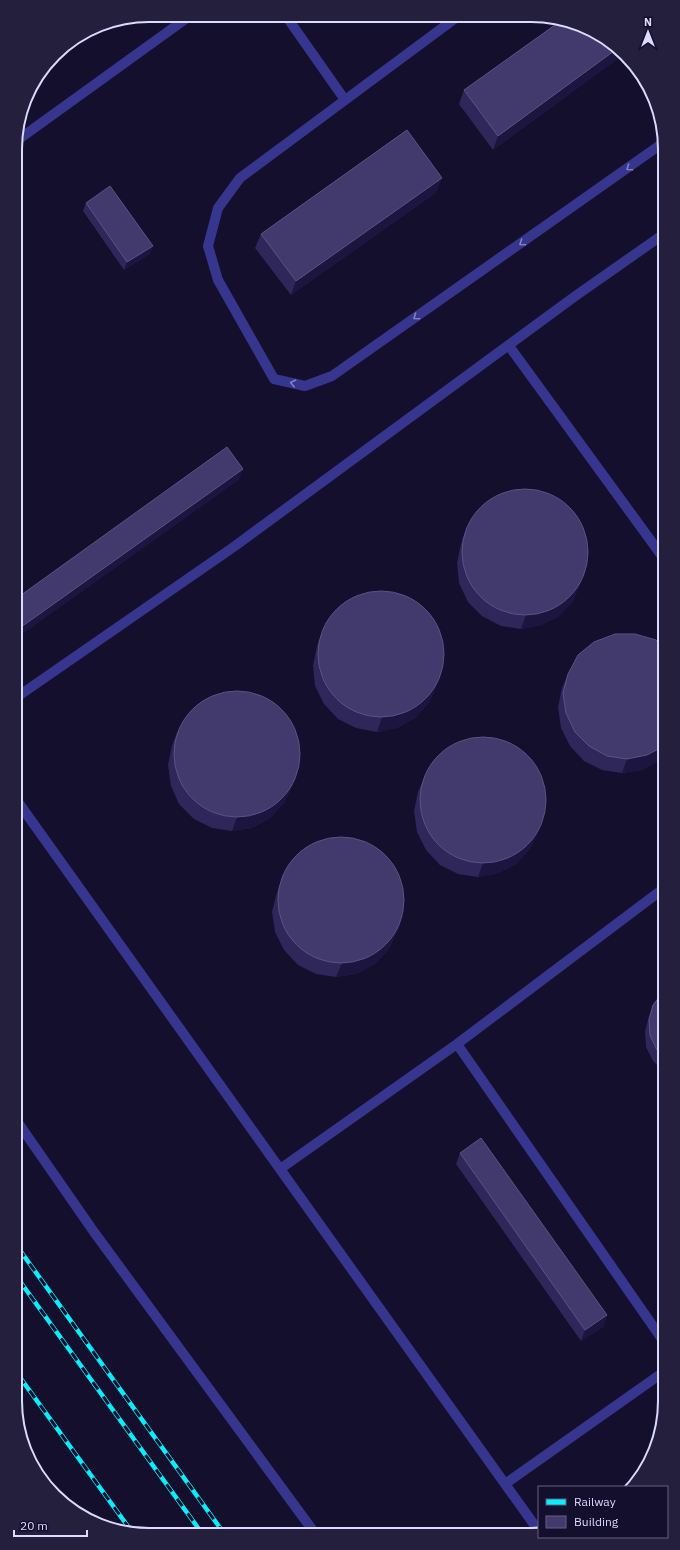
<svg xmlns="http://www.w3.org/2000/svg" width="680" height="1550" font-family="'IBM Plex Sans',sans-serif">
	<style>
		.lines { fill: none; stroke-linecap: round; stroke-linejoin: round }
		.lane { stroke: #37368e; stroke-width: 10 }
		.rail-casing { stroke: #06eeff; stroke-width: 4.5 }
		.rail { stroke: #130f2c; stroke-width: 3; stroke-dasharray: 9; stroke-linecap: butt }
		.wall { fill: #2f275a }
		.shaded-wall { fill: #1c1540 }
		.building { fill: #423a6c; stroke: #5a5383 }
		.oneway { stroke: #8280c1 }
		.rim { fill: none; stroke: #dddaff; stroke-width: 2 }
	</style>
	<rect width="100%" height="100%" fill="#130f2c"/>
	<g class="lines">
		<path class="lane" d="M286 16 345 100
			M457 17 240 178 218 208 208 246 218 280 274 379 305 386 332 376 660 145
			M15 142 191 15
			M509 346 662 556
			M17 697 235 546 574 297 661 236
			M18 802 280 1169 457 1044 663 889
			M457 1044 664 1342
			M19 1124 94 1232 314 1532
			M280 1169 538 1530
			M505 1484 665 1371"/>
		<g class="rail-casing">
			<path id="rail" d="M19 1249 223 1532
				M19 1280 201 1532
				M19 1376 132 1532"/>
		</g>
		<use href="#rail" class="rail"/>
	</g>
	<path class="wall" d="M619 48 624 54 493 150 459 104 464 90Z
		M437 192 291 295 255 248 261 234Z
		M86 203 150 254 124 270 83 211Z
		M466 529 581 582 573 601 559 616 541 625 521 629 501 626 482 616 468 602 459 583 457 563 461 544Z
		M322 632 437 684 429 703 415 718 397 728 377 732 356 728 338 719 324 704 315 686 313 666 317 646Z
		M568 674 660 760 642 770 622 773 602 770 584 761 570 746 561 728 558 707 562 688Z
		M177 732 293 784 284 803 270 818 252 828 232 831 212 828 194 819 179 804 171 786 168 765 172 746Z
		M424 778 539 830 530 849 516 864 498 873 478 877 458 874 440 865 426 850 417 832 414 811 418 792Z
		M282 878 403 916 398 930 388 950 375 964 356 974 336 977 316 974 298 965 284 950 275 932 272 912 277 892Z
		M663 992 664 1072 653 1061 646 1047 645 1031 649 1016 653 1005Z
		M460 1153 607 1315 603 1327 581 1341 456 1164Z"/>
	<path class="shaded-wall" d="M618 48 624 54 493 150 498 136Z
		M442 178 437 192 291 295 296 281Z
		M153 246 150 254 124 270 127 262Z
		M243 469 239 480 17 638V630Z
		M587 568 581 582 573 601 559 616 541 625 521 629 526 615Z
		M443 670 437 684 429 703 415 718 397 728 377 732 382 717Z
		M662 747 663 758 660 760 642 770 622 773 627 759Z
		M298 770 293 784 284 803 270 818 252 828 232 831 237 817Z
		M544 816 539 830 530 849 516 864 498 873 478 877 483 863Z
		M403 916 398 930 388 950 375 964 356 974 336 977 342 963Z
		M607 1315 603 1327 581 1341 585 1330Z"/>
	<path class="building" d="M562 20 618 48 498 136 464 90Z
		M407 130 442 178 296 281 261 234Z
		M110 186 153 246 127 262 86 203Z
		M227 447 243 469 17 630V598Z
		M462 552a63 63 0 1 1 126 0a63 63 0 1 1-126 0Z
		M318 654a63 63 0 1 1 126 0a63 63 0 1 1-126 0Z
		M615 634H635L656 640 662 645V747L647 755 627 759 607 756 589 746 575 732 566 713 563 693 568 674 578 655 594 642Z
		M174 754a63 63 0 1 1 126 0a63 63 0 1 1-126 0Z
		M420 800a63 63 0 1 1 126 0a63 63 0 1 1-126 0Z
		M278 900a63 63 0 1 1 126 0a63 63 0 1 1-126 0Z
		M663 992 664 1057 657 1050 650 1035 649 1020 653 1005Z
		M481 1138 607 1315 585 1330 460 1153Z"/>
	<defs><path id="oneway-chevron" d="M-2-3.5L2.5 0L-2 3.5" fill="none" stroke-width="1.6" stroke-linecap="round" stroke-linejoin="round"/></defs>
	<g class="oneway">
		<use href="#oneway-chevron" transform="translate(629 168) rotate(145)"/>
		<use href="#oneway-chevron" transform="translate(522 243) rotate(145)"/>
		<use href="#oneway-chevron" transform="translate(416 317) rotate(145)"/>
		<use href="#oneway-chevron" transform="translate(293 383) rotate(-167)"/>
	</g>
	<path d="M0 0H680V1550H0ZM149 22H531A127 127 0 0 1 658 149V1401A127 127 0 0 1 531 1528H149A127 127 0 0 1 22 1401V149A127 127 0 0 1 149 22Z" fill="#231f3d" fill-rule="evenodd"/>
	<path class="rim" d="M149 22H531A127 127 0 0 1 658 149V1401A127 127 0 0 1 531 1528H149A127 127 0 0 1 22 1401V149A127 127 0 0 1 149 22Z"/>
	<rect x="538" y="1486" width="130" height="52" fill="#130f2c" stroke="#646080"/>
	<rect x="546" y="1499" width="20" height="6" fill="#06eeff" stroke="#646080"/>
	<text x="574" y="1506" font-size="12" fill="#dddaff">Railway</text>
	<rect x="546" y="1516" width="20" height="12" fill="#423a6c" stroke="#646080"/>
	<text x="574" y="1526" font-size="12" fill="#dddaff">Building</text>
	<g transform="translate(648 32)" stroke="#130f2c" stroke-width="3" paint-order="stroke">
	<path d="M0-3L7 15L0 10L-7 15Z" fill="#dddaff"/>
	<text y="-6" font-size="11" font-weight="bold" text-anchor="middle" fill="#dddaff">N</text>
	</g>
	<path d="M14 1530v6h73v-6" fill="none" stroke="#dddaff" stroke-width="2"/>
	<text x="20" y="1530" font-size="12" fill="#dddaff" stroke="#130f2c" stroke-width="3" paint-order="stroke">20 m</text>
</svg>
